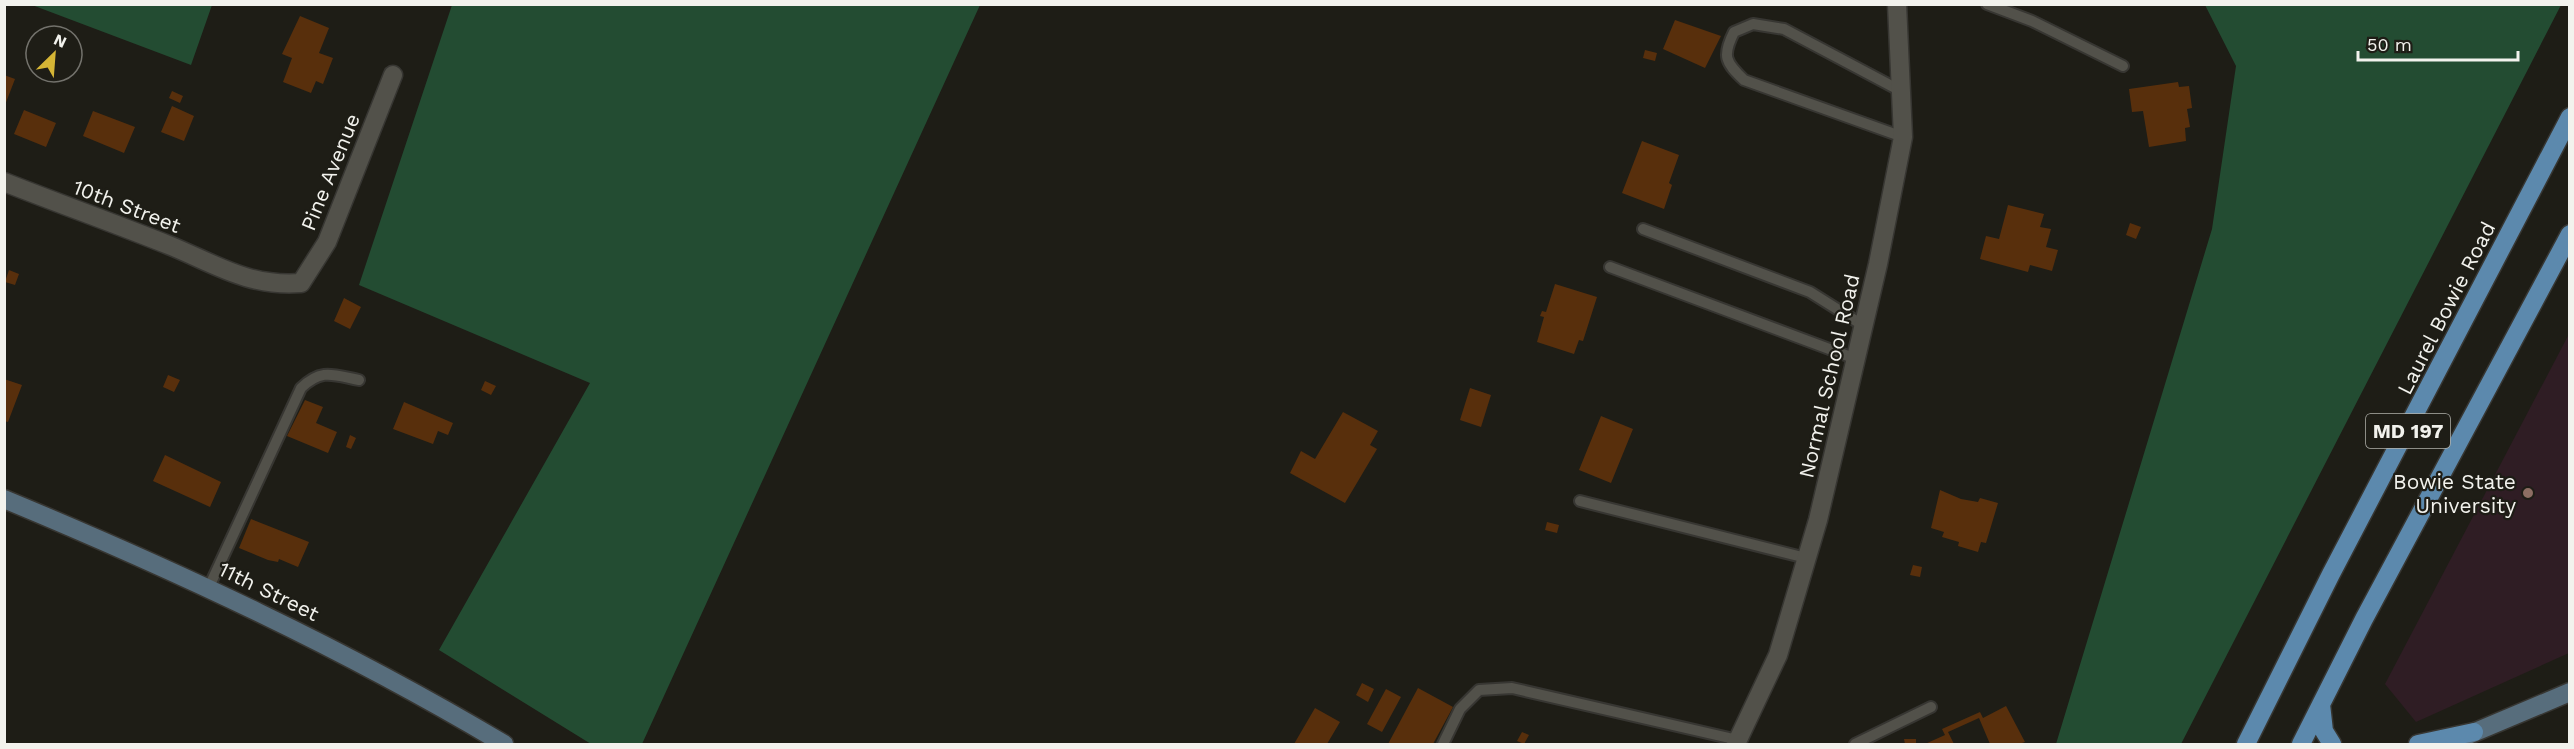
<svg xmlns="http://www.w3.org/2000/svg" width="2574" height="749" font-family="'Work Sans',sans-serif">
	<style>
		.education { fill: #2f1d24 }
		.green { fill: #234c32 }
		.building { fill: #582f0c }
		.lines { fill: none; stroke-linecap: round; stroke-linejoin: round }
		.lane-casing { stroke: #373632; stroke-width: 14 }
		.street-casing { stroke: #373632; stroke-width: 21 }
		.secondary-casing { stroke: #373632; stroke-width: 21 }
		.primary-casing { stroke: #373632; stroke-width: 21 }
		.lane { stroke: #52514a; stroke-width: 10 }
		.street { stroke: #52514a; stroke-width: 18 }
		.secondary { stroke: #576d7c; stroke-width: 18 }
		.primary { stroke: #5c89ad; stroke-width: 18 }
		.education-dot { fill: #8d6e63; stroke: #1e1d16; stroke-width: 2 }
		.labels { text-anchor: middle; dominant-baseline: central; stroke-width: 4.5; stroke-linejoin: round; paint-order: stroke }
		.shield { fill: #1e1d16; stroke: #b2b2ac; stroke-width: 1.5 }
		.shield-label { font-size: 20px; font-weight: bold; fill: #f2f2ed }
		.street-label { font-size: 21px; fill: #f2f2ed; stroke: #1e1d16 }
		.poi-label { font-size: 21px; fill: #f2f2ed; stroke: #1e1d16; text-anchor: end }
	</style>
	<rect width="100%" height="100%" fill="#1e1d16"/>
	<path class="education" d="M2569 334V653L2416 722 2385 684Z"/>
	<path class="green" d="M32 5H212L191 65Z
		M452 5H980L642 744H591L439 650 590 383 359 285Z
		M2205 5H2561L2181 744H2056L2212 229 2236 66Z"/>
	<path class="building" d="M300 16 329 28 319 53 333 58 323 84 316 81 311 93 283 82 292 58 282 54Z
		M1675 20 1721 36 1705 68 1663 49Z
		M1645 50 1657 53 1655 61 1643 58Z
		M4 75 15 79 5 105H4Z
		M2178 82 2179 87 2189 86 2192 108 2187 109 2190 127 2185 128 2186 141 2149 147 2143 111 2132 112 2129 89Z
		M172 91 183 96 180 103 169 98Z
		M172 106 194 116 184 141 161 132Z
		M24 110 56 123 46 147 14 134Z
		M93 111 135 127 124 153 83 136Z
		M1642 141 1679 155 1669 183 1672 185 1664 209 1622 193Z
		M2008 205 2044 214 2040 227 2051 229 2046 247 2058 250 2052 271 2030 265 2028 272 1980 259 1986 236 1999 239Z
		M2130 223 2141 227 2136 239 2126 235Z
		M9 270 19 274 15 285 5 282Z
		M1555 284 1597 297 1583 341 1579 340 1574 354 1537 342 1544 317 1540 316 1542 311 1546 312Z
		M344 298 361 307 350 329 334 321Z
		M168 375 180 380 174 392 163 387Z
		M4 379 22 385 8 422 4 421Z
		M485 381 496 386 491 395 481 390Z
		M1470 388 1491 395 1481 427 1460 420Z
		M305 400 323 407 316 423 337 432 328 453 287 436Z
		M404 402 453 423 448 435 438 431 433 444 393 429Z
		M1343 412 1378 431 1370 445 1377 449 1345 503 1290 473 1301 451 1315 459Z
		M1601 416 1633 429 1611 483 1579 470Z
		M350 435 356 438 351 449 346 447Z
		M165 455 221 482 210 507 153 481Z
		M1940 490 1961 499 1978 502 1980 498 1998 503 1986 543 1981 542 1978 552 1958 546 1959 542 1942 537 1944 532 1931 528Z
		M251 519 309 542 298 567 279 559 278 562 268 560 239 548Z
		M1547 522 1559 525 1557 533 1545 530Z
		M1913 565 1922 567 1920 577 1910 575Z
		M1362 683 1374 689 1368 702 1356 695Z
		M1418 688 1453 707 1433 744H1388Z
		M1386 689 1401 697 1382 732 1367 724Z
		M2006 706 2025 742 2019 744H1990L1979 718 1948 732 1954 744H1925L1945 735 1942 729 1980 712 1983 718Z
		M1315 708 1340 722 1327 744H1294Z
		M1522 732 1529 735 1524 744 1517 741Z
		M1904 739H1916V744H1905Z"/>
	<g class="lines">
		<g class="lane-casing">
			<path id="lane" d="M1987 4 2032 21 2123 66
				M1901 91 1784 29 1753 24 1734 32C1722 56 1725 62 1744 80L1903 137
				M1643 229 1810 292 1864 326
				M1610 267 1856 359
				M1580 501 1806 558
				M209 587 301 388C322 368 333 375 359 380
				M1443 744 1460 709 1479 690 1512 688 1738 740
				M1855 744 1931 707"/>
		</g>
		<g class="street-casing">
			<path id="street" d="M4 182C60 204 116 224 171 246 217 265 249 287 301 283L327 242 393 75
				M1736 744 1778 655 1818 520 1878 264 1903 137 1897 4"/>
		</g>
		<g class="secondary-casing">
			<path id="secondary" d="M4 499C177 571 343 648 504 744
				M2461 738 2570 692"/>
		</g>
		<g class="primary-casing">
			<path id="primary" d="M2321 704 2324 731 2332 744
				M2246 744 2331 574 2570 117
				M2301 744 2364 619 2570 234
				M2418 744 2474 732"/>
		</g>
		<use href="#lane" class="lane"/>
		<use href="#street" class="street"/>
		<use href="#secondary" class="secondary"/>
		<use href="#primary" class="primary"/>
	</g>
	<circle class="education-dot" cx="2528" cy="493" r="6"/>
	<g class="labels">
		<rect class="shield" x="2366" y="414" width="84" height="34" rx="4.5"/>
		<g class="shield-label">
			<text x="2408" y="431">MD 197</text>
		</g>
		<g class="street-label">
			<text transform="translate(330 172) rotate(-68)">Pine Avenue</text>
			<text transform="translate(127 206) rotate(21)">10th Street</text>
			<text transform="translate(2446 308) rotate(-63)">Laurel Bowie Road</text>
			<text transform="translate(1829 376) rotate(-77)">Normal School Road</text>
			<text transform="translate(269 591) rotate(26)">11th Street</text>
		</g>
		<g class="poi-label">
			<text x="2516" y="481">Bowie State<tspan x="2516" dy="24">University</tspan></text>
		</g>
	</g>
	<rect width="2574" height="749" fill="none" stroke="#f2f2ed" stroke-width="12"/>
	<g transform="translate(54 54) rotate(25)"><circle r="28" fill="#1e1d16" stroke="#73726c" stroke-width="1.5"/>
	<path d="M0-4.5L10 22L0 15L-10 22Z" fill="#d5b535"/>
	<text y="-9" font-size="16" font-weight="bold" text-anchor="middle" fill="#f2f2ed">N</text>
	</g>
	<path d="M2358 51v9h160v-9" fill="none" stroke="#f2f2ed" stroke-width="3"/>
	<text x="2367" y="51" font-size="18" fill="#f2f2ed" stroke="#1e1d16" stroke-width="4.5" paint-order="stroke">50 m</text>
</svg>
